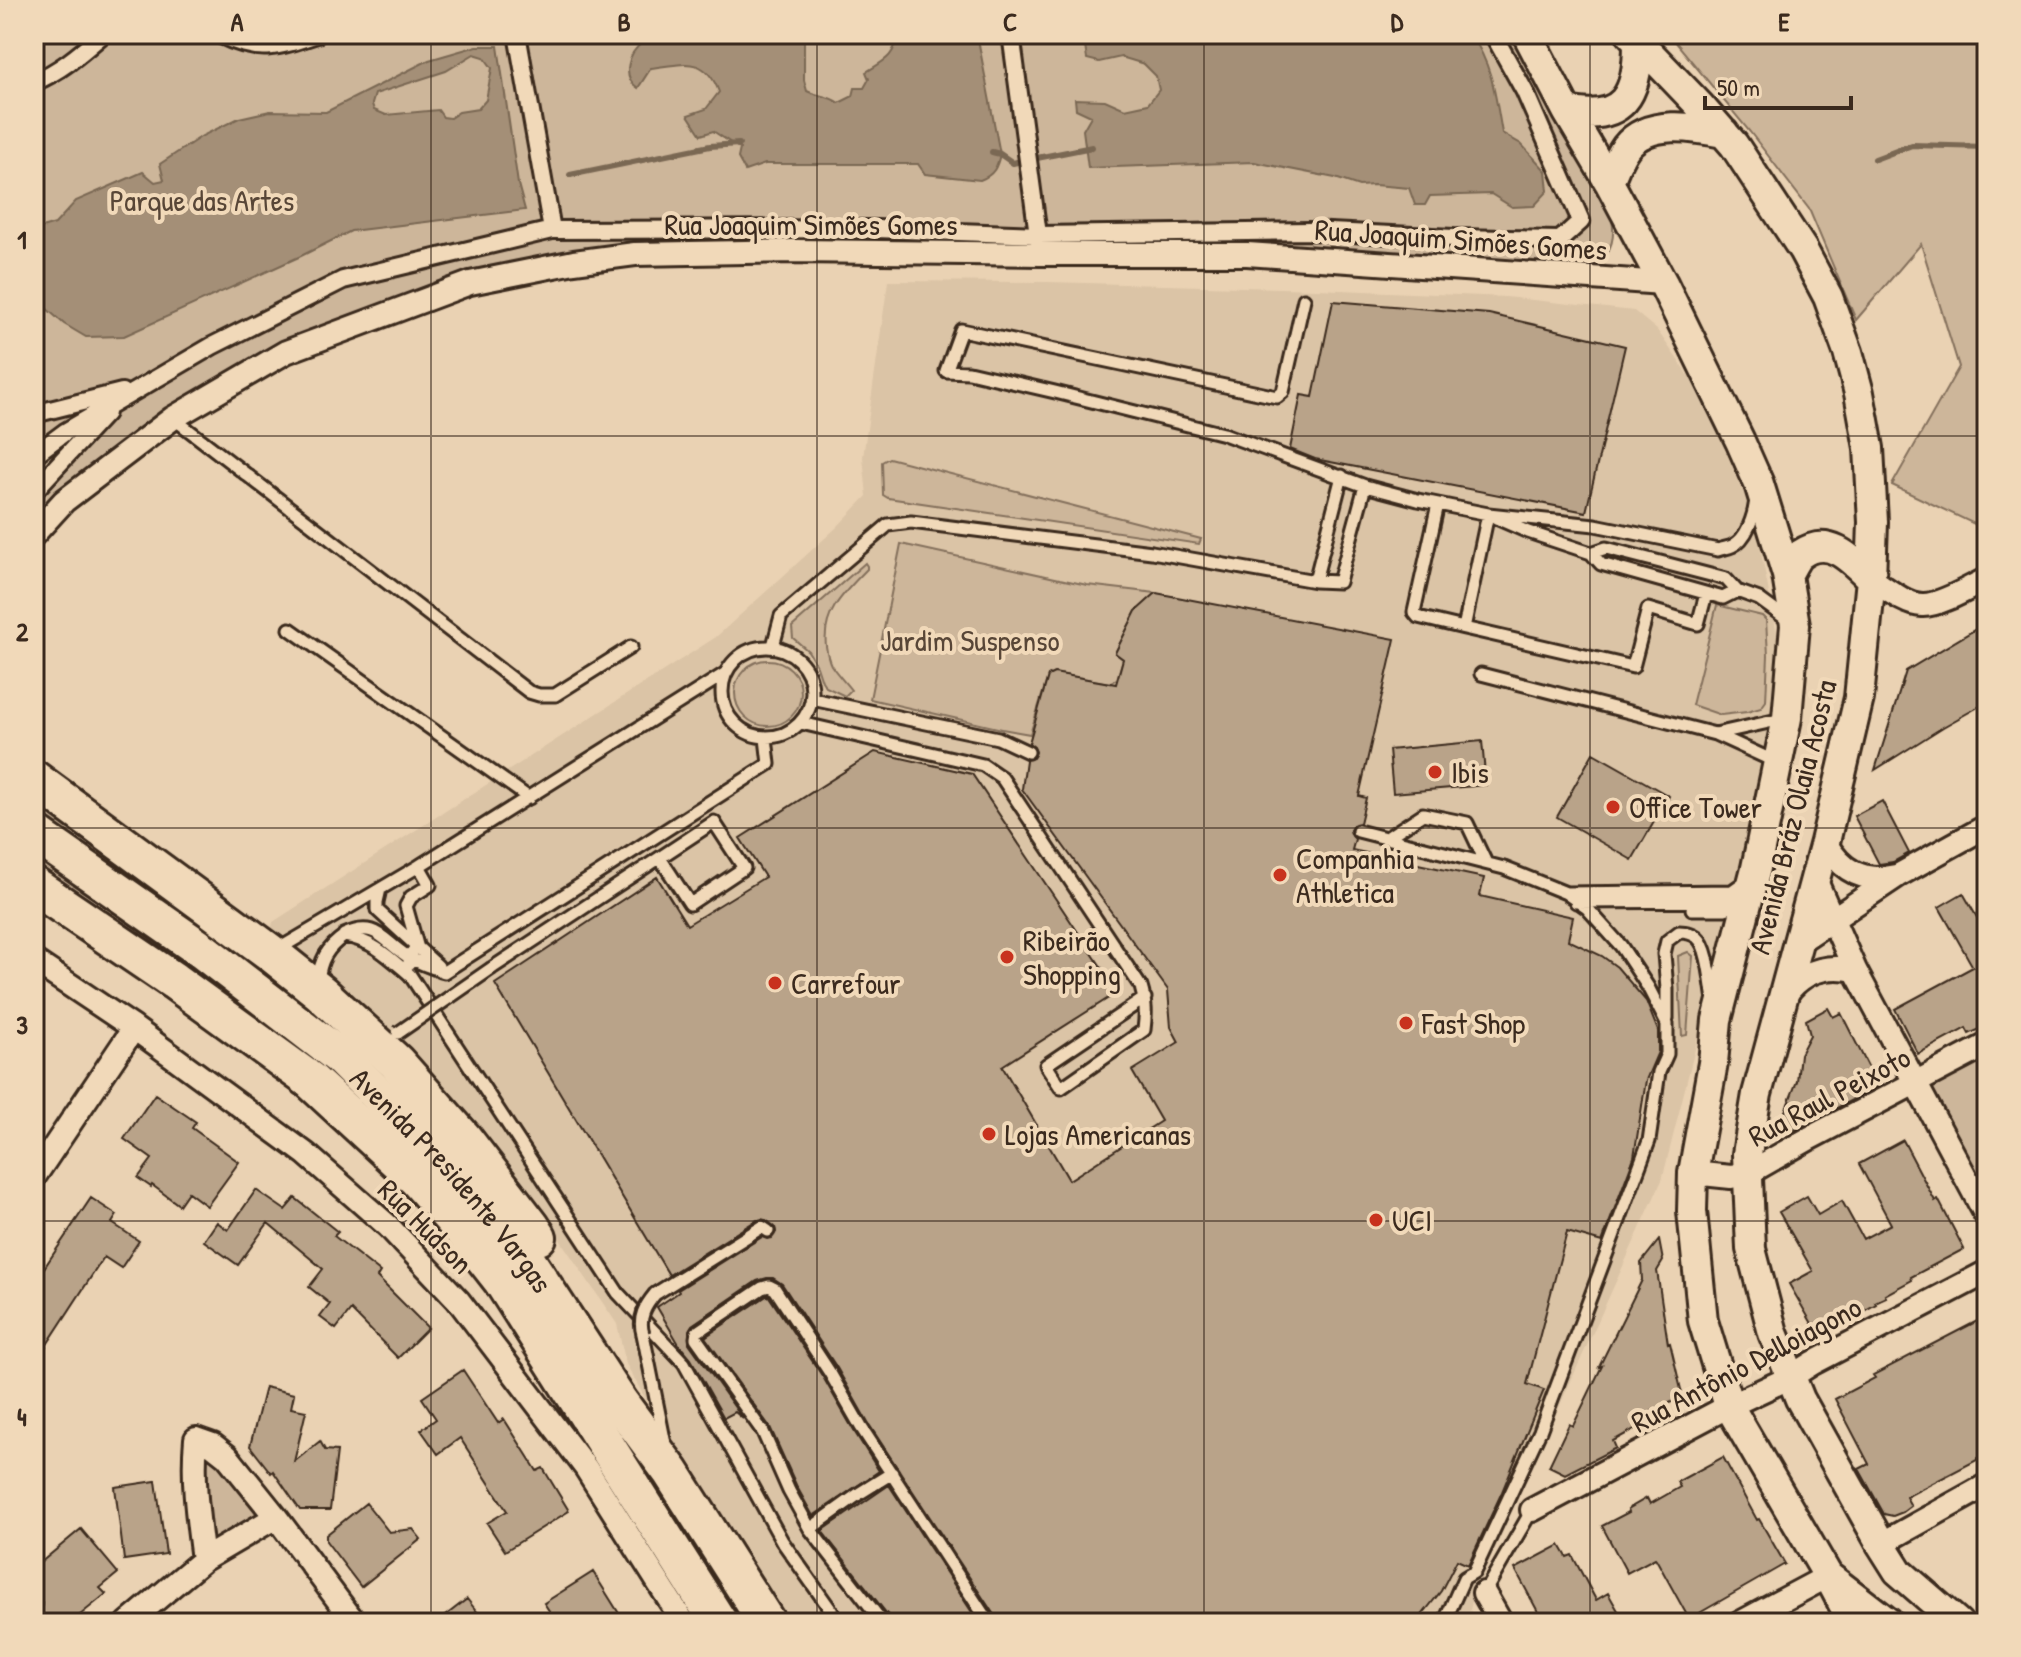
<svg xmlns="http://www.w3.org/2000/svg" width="2021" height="1657" font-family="'Patrick Hand',sans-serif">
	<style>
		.built { fill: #dbc4a6 }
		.green { fill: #cdb69a; stroke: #84705c; stroke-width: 2 }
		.water { fill: #a48f77; stroke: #7a6753; stroke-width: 2; fill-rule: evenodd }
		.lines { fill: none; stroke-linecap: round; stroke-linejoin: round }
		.stream { stroke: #7a6753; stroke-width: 6 }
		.building { fill: #b9a389; stroke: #3b2a1e; stroke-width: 2 }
		.service-casing { stroke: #3b2a1e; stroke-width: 17 }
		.pedestrian-casing { stroke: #3b2a1e; stroke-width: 22 }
		.minor-casing { stroke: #3b2a1e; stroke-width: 28 }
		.tertiary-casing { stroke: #3b2a1e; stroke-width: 34 }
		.primary-casing { stroke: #3b2a1e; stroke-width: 42 }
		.service { stroke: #f1d9b9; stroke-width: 11 }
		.pedestrian { stroke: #f1d9b9; stroke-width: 16 }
		.minor { stroke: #f1d9b9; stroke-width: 22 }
		.tertiary { stroke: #f1d9b9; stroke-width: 28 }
		.primary { stroke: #f1d9b9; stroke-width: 36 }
		.service-bridge-casing { stroke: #3b2a1e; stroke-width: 17; stroke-linecap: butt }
		.service-bridge { stroke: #f1d9b9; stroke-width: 11 }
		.grid { fill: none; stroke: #3b2a1e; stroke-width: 2; stroke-opacity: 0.55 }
		.poi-dot { fill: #c8321e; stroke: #f1d9b9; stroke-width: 3 }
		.labels { text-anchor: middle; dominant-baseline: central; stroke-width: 8; stroke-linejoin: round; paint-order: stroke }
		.park-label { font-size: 30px; fill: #584637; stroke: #f1d9b9 }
		.street-label { font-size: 30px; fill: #3b2a1e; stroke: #f1d9b9 }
		.poi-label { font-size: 30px; fill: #3b2a1e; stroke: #f1d9b9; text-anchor: start }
		.neatline { fill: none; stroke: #3b2a1e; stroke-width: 3 }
		.grid-label { font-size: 26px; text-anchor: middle; font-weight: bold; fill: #3b2a1e }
	</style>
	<rect width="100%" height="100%" fill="#ead2b3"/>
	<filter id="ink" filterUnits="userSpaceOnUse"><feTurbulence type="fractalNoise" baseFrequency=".0125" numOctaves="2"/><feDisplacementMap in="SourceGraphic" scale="16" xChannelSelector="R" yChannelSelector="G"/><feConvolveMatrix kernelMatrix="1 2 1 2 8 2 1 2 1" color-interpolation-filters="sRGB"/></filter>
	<g filter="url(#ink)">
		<path class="built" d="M888 281 1046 282 1317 289 1506 297 1634 311 1657 330 1698 389 1754 515 1777 635 1774 709 1735 903 1713 977 1662 1180 1473 1597 1470 1610 1478 1623H791L678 1457 626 1364 617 1324 544 1216 269 938 273 922 716 637 836 528 867 496 863 457Z"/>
		<path class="green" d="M34 34H1514L1612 220C1617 245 1605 265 1580 272L1254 243 792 238 606 247 455 277 310 330 175 405 34 518Z
			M1669 34H1987V530L1892 485 1959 367 1921 244 1856 320 1809 209 1750 132Z
			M889 458 1201 539 1199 544 888 498 883 495 882 462Z
			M901 544 1087 585 1156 593 1136 611 1115 653 1123 659 1117 679 1109 683 1054 673 1048 676 1030 734 1002 729 870 699Z
			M865 563 867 566V569C845 592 822 612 826 646 827 653 828 659 831 665 837 674 845 682 851 690L845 696 826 687 822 681 817 666 808 651 793 638 792 627Z
			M1717 605 1762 616 1766 620 1768 655 1766 701 1761 708 1747 712 1721 715 1692 705Z
			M735 693a33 33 0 1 1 66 0a33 33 0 1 1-66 0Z
			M34 795 260 965 250 963 34 815Z
			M34 851 123 913 347 1079 641 1461 744 1623H732L344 1088 207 983 34 866Z
			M1688 952 1693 956 1687 1035 1682 1036 1678 956Z
			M1987 1045V1217L1915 1084Z
			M201 1445 272 1513 205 1556Z"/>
		<path class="water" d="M669 34H806L804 38V80L807 91C819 97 828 95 839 103L853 96 855 88H864L869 79 866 72C885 60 894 58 898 34H977L1000 154C997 167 994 175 980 180L925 174 918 164H765L745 171 738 158 740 149 713 131 701 135 688 115 706 109 719 92C705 55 684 64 651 68L638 88C621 77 628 53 643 42 650 37 661 36 669 34Z
			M1083 34H1471C1493 68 1495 94 1502 133L1521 144 1546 171 1548 191 1534 206 1512 207 1491 194 1430 196 1425 205H1415L1409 188 1374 185 1359 186 1335 178 1254 162 1088 168 1083 130 1091 116 1076 109 1075 99 1105 100 1125 109 1148 104 1159 90 1156 76 1144 64 1121 57 1099 62 1087 59Z
			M477 46H498L518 184 525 210 351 231 301 256 124 336 86 337 64 324 46 308 34 291 35 230 55 224 76 201 143 172 155 182 164 180 160 164 202 136 239 118 270 111 326 112 429 60ZM474 54 484 57 492 68 486 100 478 109 459 112 450 118 443 117 438 110 386 115 374 110 372 104 375 94 446 71Z"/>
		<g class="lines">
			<path class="stream" d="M992 152 1000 154 1013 163 1017 162
				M1037 158 1092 147
				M1875 159 1912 145 1987 147
				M570 175 710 146 739 144"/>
		</g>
		<path class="building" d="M1333 301 1489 314 1625 346 1586 512 1315 459 1290 449 1301 395 1313 397Z
			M1156 593 1395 639 1359 796 1366 798 1360 823 1353 825 1350 830 1352 836 1355 839 1352 850 1484 878 1480 896 1573 917 1568 940 1602 956 1617 967 1646 1001 1658 1031V1052L1646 1080 1634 1157 1602 1242 1567 1232 1527 1384 1544 1390 1502 1492 1468 1565 1457 1560 1441 1591 1419 1619 1412 1623H997L996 1618 868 1423 837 1368 782 1284 773 1278H767L757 1281 692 1325 689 1330V1343L743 1419 735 1412 724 1418 691 1359 680 1346 657 1307 679 1292 678 1290 762 1237 767 1239 772 1238 776 1232 775 1227 766 1220H757L669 1275 495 984 657 877 687 925 765 877 740 838 875 752 972 774 1118 992 1002 1066 1069 1180 1161 1121 1132 1071 1179 1042 1171 1027 1168 990 1022 789 1026 760 1033 758 1036 752 1034 747 1029 743 1048 676 1054 673 1116 684 1123 659 1115 653 1136 611Z
			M1976 629 1987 649V702L1943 727 1875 770 1906 671Z
			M1482 741 1486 785 1393 793 1389 750Z
			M1593 753 1669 796 1632 860 1557 817Z
			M1882 801 1909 853 1893 862 1879 864 1854 816Z
			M1963 893 1987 935V1026L1969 1034 1966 1028 1918 1054 1895 1009 1973 967 1939 907Z
			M1828 1008 1833 1017 1841 1013 1878 1086 1796 1130 1788 1128 1782 1119 1797 1081 1800 1054 1810 1035 1806 1020Z
			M155 1094 196 1122 192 1128 239 1162 207 1206 188 1192 179 1205 152 1185 151 1187 138 1178 152 1159 124 1139Z
			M1903 1140 1935 1201 1938 1199 1964 1249 1911 1277 1912 1280 1885 1295 1886 1297 1875 1302 1876 1304 1853 1317 1852 1314 1818 1334 1789 1284 1813 1271 1779 1212 1807 1196 1818 1215 1842 1201 1863 1239 1891 1224 1859 1164Z
			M256 1190 285 1210 295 1198 338 1232 334 1236 380 1272 377 1277 428 1328 398 1358 351 1310 336 1329 320 1317 330 1304 309 1287 323 1269 268 1223 238 1265 204 1241 217 1222 228 1230Z
			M91 1198 117 1215 112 1223 139 1241 121 1268 104 1257 44 1349 34 1342V1283Z
			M1659 1240 1663 1261 1657 1271 1668 1344 1670 1343 1682 1394 1678 1399 1638 1418 1642 1425 1613 1441 1616 1448 1565 1474 1549 1466 1569 1424 1573 1426 1602 1366 1599 1367 1642 1280 1641 1263Z
			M768 1295 823 1377 854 1431 879 1471 813 1516 797 1487 770 1427 705 1337Z
			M1987 1316V1453L1977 1458V1460L1906 1497 1911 1506 1903 1512 1893 1516 1884 1514 1859 1469 1869 1464 1835 1399 1875 1378 1873 1375Z
			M463 1370 498 1423 504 1419 537 1471 543 1468 569 1511 505 1551 487 1523 507 1511 460 1438 438 1454 421 1430 436 1419 422 1398Z
			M265 1387 294 1394 291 1408 306 1411 294 1462 320 1441 325 1450 337 1451 330 1510H300L273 1471 271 1473 250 1446Z
			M1723 1457 1757 1520 1759 1519 1785 1564 1689 1619 1656 1559 1655 1558 1627 1573 1602 1526 1629 1512 1628 1509 1647 1498 1650 1504 1680 1487 1677 1482Z
			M156 1481 166 1554 124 1560 115 1487Z
			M889 1485 979 1623H891L890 1618 822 1531Z
			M366 1503 389 1532 413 1529 421 1539 361 1587 326 1541V1535Z
			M81 1529 118 1573 100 1588 106 1594 80 1615 87 1623H39L42 1603 34 1594V1568Z
			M1560 1545 1567 1557 1572 1555 1596 1600 1608 1593 1625 1623H1544L1515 1569Z
			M593 1572 625 1623H557L544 1603Z
			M467 1599 486 1623H436Z"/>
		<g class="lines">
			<g class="service-casing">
				<path id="service" d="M1304 299 1283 392 1277 397 961 330 946 371 969 372 1055 392 1224 434 1365 486 1418 500 1488 514 1595 525 1718 550C1723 548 1728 548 1732 546 1747 539 1754 516 1756 500
					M173 418 529 692 539 695H555L631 647
					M1438 504 1414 612 1418 617 1464 628
					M1488 514 1464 628 1633 667 1648 609 1698 624 1706 594
					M1496 518 1528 532 1591 553 1601 564 1723 598 1737 591 1759 599 1789 621
					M1591 553 1606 548 1726 579 1737 591
					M1315 581 1342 476
					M290 629 529 798
					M773 646 781 616 888 525 911 522 1152 552 1315 581 1339 582 1365 486
					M722 692a45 45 0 1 1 90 0a45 45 0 1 1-90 0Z
					M1481 674 1715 734
					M812 699 998 738 1028 752
					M801 723 983 765 1002 778 1141 987C1146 1003 1146 1014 1144 1030L1061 1088 1046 1065 1145 998
					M1778 763 1715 734 1787 718
					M1358 831 1504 868 1566 893 1587 908 1621 946 1648 987 1667 1024V1054L1659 1072 1649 1141 1540 1431 1474 1572 1464 1578 1444 1623
					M1388 837 1423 814 1467 823 1486 863
					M380 889 377 902V910L438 966
					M1566 893 1732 891 1746 881
					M1576 902 1727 901 1745 892
					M1692 909H1725L1741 904
					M344 935C376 920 382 940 407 956 418 963 432 967 444 972L769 764 766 738
					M277 950 419 866 726 673
					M409 964V957L417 945 406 906 411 897 430 885 419 866
					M492 968 714 822 744 868 690 904 660 858
					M318 981C320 960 327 948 344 936 372 940 389 957 410 975L618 1293 684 1363 782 1541 840 1623
					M1667 1019V989L1664 954 1667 941 1679 932C1685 932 1692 933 1697 937 1709 947 1711 985 1714 1000
					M655 1294 762 1227 768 1231
					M643 1334 665 1444
					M810 1529 860 1493 892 1473
					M1484 1593 1532 1510
					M883 1623 810 1529 789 1491 763 1432 696 1338 697 1332 762 1288 769 1286 775 1289 830 1373 861 1427 989 1623"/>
			</g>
			<g class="pedestrian-casing">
				<path id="pedestrian" d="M219 34C258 54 278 47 317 34
					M517 34 552 230
					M1011 34 1039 242
					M34 82C61 71 81 53 103 34
					M34 414 122 392
					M34 455 65 432 212 346 343 280 552 230 876 229 1039 235 1309 231 1454 238 1560 240 1581 221 1525 92 1493 34
					M34 491 106 413"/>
			</g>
			<g class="minor-casing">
				<path id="minor" d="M34 534 64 501 173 418 286 352 470 283 574 262 635 254 796 251 1040 254H1247L1663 283
					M1871 579C1886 588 1904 604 1922 605 1939 606 1971 587 1987 579
					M1825 842C1841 871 1863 883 1896 876
					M1815 879 1855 970 1987 1217
					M1797 943 1897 876 1987 826
					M34 961 134 1028 306 1154 388 1226 458 1300 586 1468 684 1623
					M1785 996C1802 971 1826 964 1855 970
					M1693 1173 1731 1177 1747 1174 1810 1138 1987 1045
					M34 1177 134 1028
					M1532 1510 1729 1406 1791 1377 1813 1363 1987 1272
					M1881 1544 1987 1485
					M203 1560C198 1520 192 1480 196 1439L213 1445 227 1456 276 1517 355 1623
					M1484 1593 1501 1623
					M128 1623 203 1560 276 1517
					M1740 1623 1828 1576"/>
			</g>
			<g class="tertiary-casing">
				<path id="tertiary" d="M1527 34 1567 111 1609 182 1663 283 1740 441 1759 484 1787 575 1795 625 1787 718 1756 868 1717 1020 1713 1063 1693 1173 1692 1211 1703 1321 1729 1406 1828 1576 1889 1623
					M1631 34 1700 106 1734 145 1803 250 1828 297 1848 352 1859 393 1869 448 1873 522 1871 579 1859 698 1825 842 1757 1094 1747 1154 1751 1249 1773 1333 1800 1399 1881 1544 1898 1571 1958 1623
					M1567 111C1624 123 1638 94 1638 43
					M1609 182C1614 170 1618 158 1626 147 1648 119 1694 127 1724 133
					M1787 575C1791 569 1795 558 1801 554 1829 534 1852 560 1871 579
					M1832 1583 1853 1623"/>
			</g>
			<g class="primary-casing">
				<g id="primary">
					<path d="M34 779 271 953 321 993 396 1062 464 1139 531 1226 538 1237"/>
					<path id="s1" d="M34 833 203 951 339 1056 446 1162 490 1214 528 1262 620 1403 671 1472 767 1623"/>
					<path d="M34 886 174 981 310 1080 417 1179 462 1230 502 1281 719 1623"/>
				</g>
			</g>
			<use href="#service" class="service"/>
			<use href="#pedestrian" class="pedestrian"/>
			<use href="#minor" class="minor"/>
			<use href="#tertiary" class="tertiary"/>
			<use href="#primary" class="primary"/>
			<g class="service-bridge-casing">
				<path id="service-bridge" d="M398 1033 492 968
					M643 1334C638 1318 645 1306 655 1294"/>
			</g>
			<use href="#service-bridge" class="service-bridge"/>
		</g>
	</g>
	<path class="grid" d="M431 34V1623M817 34V1623M1204 34V1623M1590 34V1623M34 436H1987M34 828H1987M34 1221H1987"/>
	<g class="poi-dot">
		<circle cx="1435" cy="772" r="8"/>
		<circle cx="1613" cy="807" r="8"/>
		<circle cx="1280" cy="875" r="8"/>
		<circle cx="1007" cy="957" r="8"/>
		<circle cx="775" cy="983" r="8"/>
		<circle cx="1406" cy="1023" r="8"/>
		<circle cx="989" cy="1134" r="8"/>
		<circle cx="1376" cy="1220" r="8"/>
	</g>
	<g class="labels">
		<g class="park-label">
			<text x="202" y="200">Parque das Artes</text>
			<text x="970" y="640">Jardim Suspenso</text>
		</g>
		<g class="street-label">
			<text x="811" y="224">Rua Joaquim Simões Gomes</text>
			<text transform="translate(1461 239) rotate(4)">Rua Joaquim Simões Gomes</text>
			<text transform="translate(1792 817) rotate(-76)">Avenida Bráz Olaia Acosta</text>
			<text transform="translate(1829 1096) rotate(-28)">Rua Raul Peixoto</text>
			<text stroke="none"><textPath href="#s1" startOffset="546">Avenida Presidente Vargas</textPath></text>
			<text transform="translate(426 1226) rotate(45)">Rua Hudson</text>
			<text transform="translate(1746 1364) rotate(-28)">Rua Antônio Delloiagono</text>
		</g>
		<g class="poi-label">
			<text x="1451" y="772">Ibis</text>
			<text x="1629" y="807">Office Tower</text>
			<text x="1296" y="858">Companhia<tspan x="1296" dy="34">Athletica</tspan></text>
			<text x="1023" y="940">Ribeirão<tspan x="1023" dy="34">Shopping</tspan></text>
			<text x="791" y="983">Carrefour</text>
			<text x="1422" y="1023">Fast Shop</text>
			<text x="1005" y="1134">Lojas Americanas</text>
			<text x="1392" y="1220">UCI</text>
		</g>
	</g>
	<rect width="2021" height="1657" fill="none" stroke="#f1d9b9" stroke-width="88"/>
	<path d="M1705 96v12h146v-12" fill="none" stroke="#3b2a1e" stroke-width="4"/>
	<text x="1717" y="96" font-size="24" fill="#3b2a1e" stroke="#f1d9b9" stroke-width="6" paint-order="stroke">50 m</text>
	<rect x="44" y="44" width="1933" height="1569" class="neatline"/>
	<g class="grid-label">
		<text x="237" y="31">A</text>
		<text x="624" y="31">B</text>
		<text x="1010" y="31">C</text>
		<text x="1397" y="31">D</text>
		<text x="1784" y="31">E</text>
		<text x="22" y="249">1</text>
		<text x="22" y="641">2</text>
		<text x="22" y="1034">3</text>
		<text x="22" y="1426">4</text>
	</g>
</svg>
